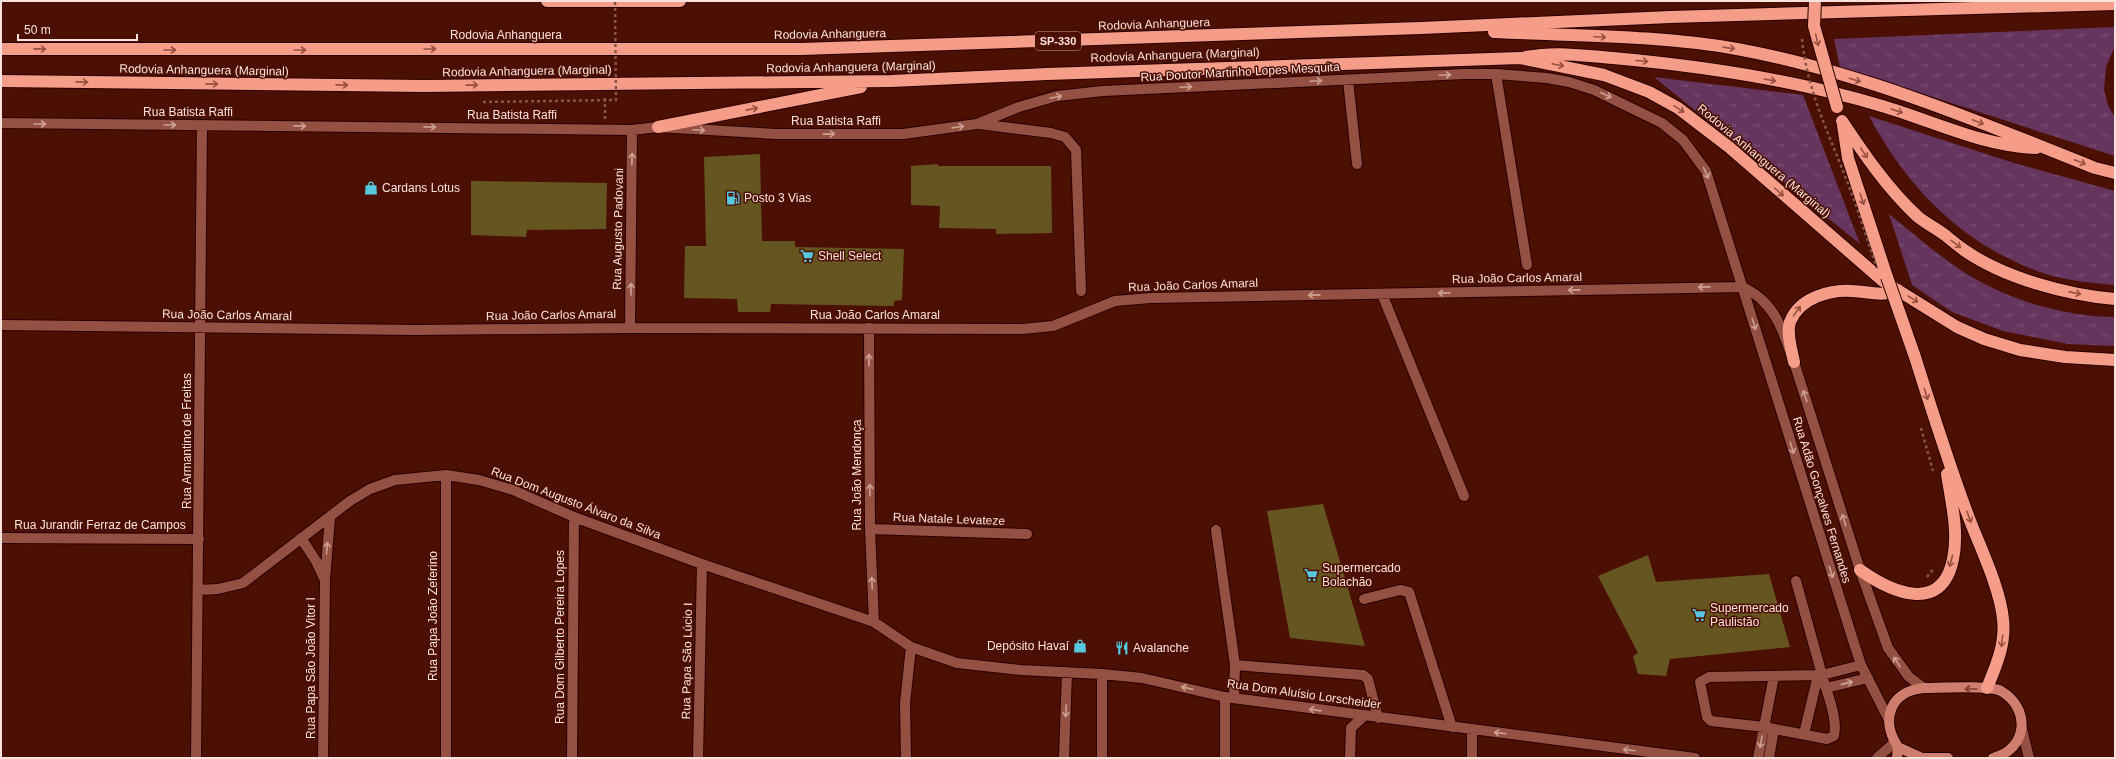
<svg xmlns="http://www.w3.org/2000/svg" width="2116" height="759" font-family="Arial,sans-serif">
	<style>
		.grass { fill: url(#grass-tufts) }
		.building { fill: #655521 }
		.lines { fill: none; stroke-linecap: round; stroke-linejoin: round }
		.minor-casing { stroke: #290000; stroke-width: 12 }
		.major-casing { stroke: #290000; stroke-width: 12 }
		.highway-casing { stroke: #290000; stroke-width: 14 }
		.path { stroke: #86544b; stroke-width: 2.5; stroke-dasharray: 3 3; stroke-linecap: butt }
		.minor { stroke: #945042; stroke-width: 10 }
		.major { stroke: #cf7e6d; stroke-width: 10 }
		.highway { stroke: #f69d8a; stroke-width: 12 }
		.highway-bridge-casing { stroke: #290000; stroke-width: 14; stroke-linecap: butt }
		.path-bridge { stroke: #86544b; stroke-width: 2.5; stroke-dasharray: 3 3; stroke-linecap: butt }
		.highway-bridge { stroke: #f69d8a; stroke-width: 12 }
		.oneway { stroke: #984f40 }
		.oneway2 { stroke: #cda097 }
		.oneway3 { stroke: #803b2e }
		.labels { text-anchor: middle; dominant-baseline: central; stroke-width: 3; stroke-linejoin: round; paint-order: stroke }
		.shield { fill: #4c0f04; stroke: #c6a39c; stroke-width: 1 }
		.shield-label { font-size: 11px; font-weight: bold; fill: #fbe2dd }
		.street-label { font-size: 12px; fill: #fbe2dd; stroke: #4c0f04 }
		.poi-label { font-size: 12px; fill: #fbe2dd; stroke: #4c0f04; text-anchor: start }
	</style>
	<defs>
		<pattern id="grass-tufts" width="24" height="20" patternUnits="userSpaceOnUse"><rect width="24" height="20" fill="#65355e"/><path d="M3 7l-1-3M5 7V3M7 7l1-3M15 17l-1-3M17 17v-4M19 17l1-3" fill="none" stroke="#7c5275"/></pattern>
	</defs>
	<rect width="100%" height="100%" fill="#4c0f04"/>
	<path class="grass" d="M2115 27V46L2106 67 2104 90 2108 105 2115 118V156L1840 67 1834 39Z
		M1654 77 1803 95 1860 244Z
		M1869 116 2014 163 2115 191V285C2093 283 2070 281 2049 275 1966 248 1909 191 1869 116Z
		M1889 214C1914 234 1944 261 1972 277 2014 302 2066 316 2115 317V346L2068 344 2003 331 1952 312 1912 285Z"/>
	<path class="building" d="M760 154 762 241H795V247L904 249 902 300 894 301V306L771 304 770 312H738L737 299 684 298 685 246H706L704 157Z
		M938 164V166H1051L1052 233 996 234V229L939 228 940 206 911 205V166Z
		M471 181 607 183 606 229 527 230 526 237 471 235Z
		M1323 504 1365 646 1290 638 1267 511Z
		M1648 555 1656 582 1769 574 1790 647 1670 659 1666 676 1638 674 1633 656 1638 653 1598 576Z"/>
	<g class="lines">
		<g class="minor-casing">
			<path id="minor" d="M1496 74 1527 265
				M1348 80 1357 164
				M1 123 632 130 658 127 776 134H903L977 124 1019 107 1057 96 1103 91 1464 74H1496L1547 78 1569 82 1594 90 1662 123 1683 140 1706 171 1852 637 1861 665 1888 718
				M979 124 1051 133 1065 137 1076 150 1081 291
				M1743 287C1750 291 1758 295 1763 301 1780 317 1786 341 1794 362L1860 570 1888 648 1909 677 1924 688
				M1382 294 1464 496
				M1 325 416 330 630 328 1022 329 1053 326 1115 301 1151 298 1743 287
				M630 328 632 130
				M869 328 870 529 874 622
				M446 475V758
				M870 529 1027 534
				M1216 530 1235 665
				M1 538 199 539
				M301 538 316 561 324 578
				M1796 581 1822 675C1827 694 1838 717 1834 736L1827 739 1764 727 1711 721 1707 717 1700 682 1709 677 1822 675 1861 665
				M198 590 218 589 243 583 350 501 370 489 395 480 446 475 479 480 513 490 574 517 702 564 874 622 911 647 957 663 1020 670 1102 674 1142 678 1225 697 1695 758
				M1364 599 1400 590 1409 592 1452 727
				M1102 674V758
				M1826 688 1868 678
				M1234 698 1235 665 1363 675 1368 679 1378 718
				M2022 729 2029 758
				M1804 734 1818 675
				M196 758 202 125
				M323 758 325 579 330 517
				M572 758 574 517
				M698 758 702 564
				M906 758 905 703 911 647
				M1064 758 1067 672
				M1225 758V697
				M1350 758 1351 728 1364 716
				M1472 758V730
				M1758 758 1774 676
				M1769 758 1774 729
				M1877 758 1895 742"/>
		</g>
		<g class="major-casing">
			<path id="major" d="M1897 758 1898 747
				M1948 758H1922L1898 747C1880 720 1890 691 1924 688 1940 688 1989 685 2001 691 2032 709 2027 750 1993 758"/>
		</g>
		<g class="highway-casing">
			<path id="highway" d="M547 1H680
				M1494 32C1573 36 1659 35 1737 49 1858 71 1981 122 2095 168L2115 173
				M1 49H801L1421 28 1670 17 2115 4
				M1526 57C1557 51 1583 56 1613 58 1702 66 1796 80 1882 106 1933 121 1982 146 2036 148
				M1 81 424 86 891 81 1047 74 1520 58 1604 75 1649 92 1678 108 1729 147 1883 281 1957 327 1984 339 2020 350 2065 357 2115 360
				M1842 121C1864 154 1887 188 1917 216 1925 223 1936 228 1945 235 1951 240 1957 245 1964 250 2004 278 2067 295 2115 299
				M1843 125 1848 158 1887 277
				M658 127 861 87
				M1915 357C1932 411 1949 465 1969 518 1980 547 2000 588 2003 619 2006 644 1996 666 1987 688
				M1794 362C1792 351 1786 333 1790 322 1799 298 1830 289 1853 291 1869 292 1883 297 1898 290
				M1860 570C1891 592 1942 615 1953 559 1959 532 1951 501 1947 474"/>
		</g>
		<path class="path" d="M605 98V119
			M1921 428 1933 471
			M1927 577 1934 568"/>
		<use href="#minor" class="minor"/>
		<use href="#major" class="major"/>
		<use href="#highway" class="highway"/>
		<g class="highway-bridge-casing">
			<path id="highway-bridge" d="M1815 1 1814 26 1837 107
				M1887 277 1915 357"/>
		</g>
		<path class="path-bridge" d="M1802 39C1807 91 1830 136 1848 184 1859 212 1867 240 1877 268
			M483 102 616 100 615 1"/>
		<use href="#highway-bridge" class="highway-bridge"/>
	</g>
	<defs><path id="oneway-shaft" d="M-6 0H5M1.5-3L5.5 0L1.5 3" fill="none" stroke-width="1.6" stroke-linecap="round" stroke-linejoin="round"/></defs>
	<g class="oneway">
		<use href="#oneway-shaft" transform="translate(1600 37) rotate(3)"/>
		<use href="#oneway-shaft" transform="translate(1817 40) rotate(77)"/>
		<use href="#oneway-shaft" transform="translate(1729 48) rotate(8)"/>
		<use href="#oneway-shaft" transform="translate(40 49) rotate(1)"/>
		<use href="#oneway-shaft" transform="translate(430 49)"/>
		<use href="#oneway-shaft" transform="translate(170 50)"/>
		<use href="#oneway-shaft" transform="translate(300 50)"/>
		<use href="#oneway-shaft" transform="translate(1642 61) rotate(5)"/>
		<use href="#oneway-shaft" transform="translate(1558 65) rotate(12)"/>
		<use href="#oneway-shaft" transform="translate(1770 80) rotate(10)"/>
		<use href="#oneway-shaft" transform="translate(1855 80) rotate(17)"/>
		<use href="#oneway-shaft" transform="translate(82 82) rotate(1)"/>
		<use href="#oneway-shaft" transform="translate(212 84) rotate(1)"/>
		<use href="#oneway-shaft" transform="translate(342 85) rotate(1)"/>
		<use href="#oneway-shaft" transform="translate(472 85) rotate(-1)"/>
		<use href="#oneway-shaft" transform="translate(752 109) rotate(-11)"/>
		<use href="#oneway-shaft" transform="translate(1679 109) rotate(34)"/>
		<use href="#oneway-shaft" transform="translate(1897 111) rotate(19)"/>
		<use href="#oneway-shaft" transform="translate(1978 122) rotate(21)"/>
		<use href="#oneway-shaft" transform="translate(1864 153) rotate(56)"/>
		<use href="#oneway-shaft" transform="translate(2080 162) rotate(22)"/>
		<use href="#oneway-shaft" transform="translate(1779 192) rotate(42)"/>
		<use href="#oneway-shaft" transform="translate(1862 199) rotate(72)"/>
		<use href="#oneway-shaft" transform="translate(1956 244) rotate(38)"/>
		<use href="#oneway-shaft" transform="translate(2075 293) rotate(11)"/>
		<use href="#oneway-shaft" transform="translate(1913 299) rotate(32)"/>
		<use href="#oneway-shaft" transform="translate(1797 311) rotate(-54)"/>
		<use href="#oneway-shaft" transform="translate(1926 394) rotate(73)"/>
		<use href="#oneway-shaft" transform="translate(1969 517) rotate(70)"/>
		<use href="#oneway-shaft" transform="translate(1951 561) rotate(105)"/>
		<use href="#oneway-shaft" transform="translate(2002 641) rotate(97)"/>
	</g>
	<g class="oneway2">
		<use href="#oneway-shaft" transform="translate(1445 75) rotate(-3)"/>
		<use href="#oneway-shaft" transform="translate(1316 81) rotate(-3)"/>
		<use href="#oneway-shaft" transform="translate(1186 87) rotate(-3)"/>
		<use href="#oneway-shaft" transform="translate(1606 95) rotate(25)"/>
		<use href="#oneway-shaft" transform="translate(1056 97) rotate(-12)"/>
		<use href="#oneway-shaft" transform="translate(40 124)"/>
		<use href="#oneway-shaft" transform="translate(170 125)"/>
		<use href="#oneway-shaft" transform="translate(300 126) rotate(1)"/>
		<use href="#oneway-shaft" transform="translate(430 127) rotate(1)"/>
		<use href="#oneway-shaft" transform="translate(958 127) rotate(-8)"/>
		<use href="#oneway-shaft" transform="translate(699 130) rotate(3)"/>
		<use href="#oneway-shaft" transform="translate(829 134) rotate(-1)"/>
		<use href="#oneway-shaft" transform="translate(632 159) rotate(-89)"/>
		<use href="#oneway-shaft" transform="translate(1706 173) rotate(66)"/>
		<use href="#oneway-shaft" transform="translate(1704 287) rotate(179)"/>
		<use href="#oneway-shaft" transform="translate(631 289) rotate(-89)"/>
		<use href="#oneway-shaft" transform="translate(1574 290) rotate(179)"/>
		<use href="#oneway-shaft" transform="translate(1444 293) rotate(179)"/>
		<use href="#oneway-shaft" transform="translate(1314 295) rotate(179)"/>
		<use href="#oneway-shaft" transform="translate(1754 324) rotate(73)"/>
		<use href="#oneway-shaft" transform="translate(869 360) rotate(-90)"/>
		<use href="#oneway-shaft" transform="translate(1805 396) rotate(-108)"/>
		<use href="#oneway-shaft" transform="translate(1792 448) rotate(73)"/>
		<use href="#oneway-shaft" transform="translate(870 490) rotate(-90)"/>
		<use href="#oneway-shaft" transform="translate(1844 520) rotate(-108)"/>
		<use href="#oneway-shaft" transform="translate(327 548) rotate(-85)"/>
		<use href="#oneway-shaft" transform="translate(1831 572) rotate(72)"/>
		<use href="#oneway-shaft" transform="translate(872 583) rotate(-92)"/>
		<use href="#oneway-shaft" transform="translate(1897 662) rotate(-124)"/>
		<use href="#oneway-shaft" transform="translate(1847 683) rotate(-13)"/>
		<use href="#oneway-shaft" transform="translate(1187 688) rotate(-167)"/>
		<use href="#oneway-shaft" transform="translate(1315 710) rotate(-172)"/>
		<use href="#oneway-shaft" transform="translate(1066 711) rotate(92)"/>
		<use href="#oneway-shaft" transform="translate(1500 733) rotate(-173)"/>
		<use href="#oneway-shaft" transform="translate(1761 742) rotate(100)"/>
		<use href="#oneway-shaft" transform="translate(1629 750) rotate(-173)"/>
	</g>
	<use class="oneway3" href="#oneway-shaft" transform="translate(1971 689) rotate(180)"/>
	<defs>
		<g id="shop-bare" transform="scale(1.08)"><path d="M-5-2.5h2.3a2.7 3.5 0 0 1 5.4 0H5L5.5 6h-11ZM-1.5-2.5h3a1.5 2.3 0 0 0-3 0Z" fill="#56c9e0" stroke="#4c0f04" stroke-width="2.5" paint-order="stroke"/></g>
		<g id="fuel-bare" transform="scale(1.08)"><path d="M-5.5-6h7V0h2V4h1.3V-2.5L3-4.5l.8-.8L6-3V5H2.5V1h-1V6h-7ZM-4.2-4.7v3.2H.2V-4.7Z" fill="#56c9e0" stroke="#4c0f04" stroke-width="2.5" paint-order="stroke"/></g>
		<g id="supermarket-bare" transform="scale(1.08)"><path d="M-6-5.5h2.5l.6 2H6L4.5 2H-2.5L-4.4-4H-6ZM-1.5 3.2a1.3 1.3 0 1 0 .1 0ZM3 3.2a1.3 1.3 0 1 0 .1 0Z" fill="#56c9e0" stroke="#4c0f04" stroke-width="2.5" paint-order="stroke"/></g>
		<g id="restaurant-bare" transform="scale(1.08)"><path d="M-5-6h1v4h1v-4h1v4h1v-4h1v5L-1.5 .5V6h-2V.5L-5-1ZM5-6V6H3V1.5H1.5Q1.5-4 5-6Z" fill="#56c9e0" stroke="#4c0f04" stroke-width="2.5" paint-order="stroke"/></g>
	</defs>
	<g fill-rule="evenodd">
		<use href="#shop-bare" x="371" y="188"/>
		<use href="#fuel-bare" x="733" y="198"/>
		<use href="#supermarket-bare" x="807" y="256"/>
		<use href="#supermarket-bare" x="1311" y="575"/>
		<use href="#supermarket-bare" x="1699" y="615"/>
		<use href="#shop-bare" x="1080" y="646"/>
		<use href="#restaurant-bare" x="1122" y="648"/>
	</g>
	<g class="labels">
		<rect class="shield" x="1035" y="32" width="46" height="18" rx="3"/>
		<g class="shield-label">
			<text x="1058" y="41">SP-330</text>
		</g>
		<g class="street-label">
			<text transform="translate(1154 24) rotate(-2)">Rodovia Anhanguera</text>
			<text transform="translate(830 34) rotate(-1)">Rodovia Anhanguera</text>
			<text x="506" y="35">Rodovia Anhanguera</text>
			<text transform="translate(1175 55) rotate(-2)">Rodovia Anhanguera (Marginal)</text>
			<text transform="translate(851 67) rotate(-1)">Rodovia Anhanguera (Marginal)</text>
			<text transform="translate(204 70) rotate(1)">Rodovia Anhanguera (Marginal)</text>
			<text transform="translate(527 71) rotate(-1)">Rodovia Anhanguera (Marginal)</text>
			<text transform="translate(1240 72) rotate(-3)">Rua Doutor Martinho Lopes Mesquita</text>
			<text x="188" y="112">Rua Batista Raffi</text>
			<text x="512" y="115">Rua Batista Raffi</text>
			<text x="836" y="121">Rua Batista Raffi</text>
			<text transform="translate(1764 161) rotate(40)">Rodovia Anhanguera (Marginal)</text>
			<text transform="translate(618 229) rotate(-89)">Rua Augusto Padovani</text>
			<text transform="translate(1517 278) rotate(-1)">Rua João Carlos Amaral</text>
			<text transform="translate(1193 285) rotate(-2)">Rua João Carlos Amaral</text>
			<text transform="translate(227 315) rotate(1)">Rua João Carlos Amaral</text>
			<text transform="translate(551 315) rotate(-1)">Rua João Carlos Amaral</text>
			<text x="875" y="315">Rua João Carlos Amaral</text>
			<text transform="translate(187 441) rotate(-90)">Rua Armantino de Freitas</text>
			<text transform="translate(857 475) rotate(-90)">Rua João Mendonça</text>
			<text transform="translate(1822 500) rotate(73)">Rua Adão Gonçalves Fernandes</text>
			<text transform="translate(576 503) rotate(21)">Rua Dom Augusto Álvaro da Silva</text>
			<text transform="translate(949 519) rotate(2)">Rua Natale Levateze</text>
			<text x="100" y="525">Rua Jurandir Ferraz de Campos</text>
			<text transform="translate(433 616) rotate(-90)">Rua Papa João Zeferino</text>
			<text transform="translate(560 637) rotate(-90)">Rua Dom Gilberto Pereira Lopes</text>
			<text transform="translate(687 661) rotate(-89)">Rua Papa São Lúcio I</text>
			<text transform="translate(311 668) rotate(-90)">Rua Papa São João Vitor I</text>
			<text transform="translate(1304 694) rotate(8)">Rua Dom Aluísio Lorscheider</text>
		</g>
		<g class="poi-label">
			<text x="382" y="188">Cardans Lotus</text>
			<text x="744" y="198">Posto 3 Vias</text>
			<text x="818" y="256">Shell Select</text>
			<text x="1322" y="568">Supermercado<tspan x="1322" dy="14">Bolachão</tspan></text>
			<text x="1710" y="608">Supermercado<tspan x="1710" dy="14">Paulistão</tspan></text>
			<text x="1069" y="646" text-anchor="end">Depósito Havaí</text>
			<text x="1133" y="648">Avalanche</text>
		</g>
	</g>
	<rect width="2116" height="759" fill="none" stroke="#fbe2dd" stroke-width="4"/>
	<path d="M18 34v6h119v-6" fill="none" stroke="#fbe2dd" stroke-width="2"/>
	<text x="24" y="34" font-size="12" fill="#fbe2dd" stroke="#4c0f04" stroke-width="3" paint-order="stroke">50 m</text>
</svg>
